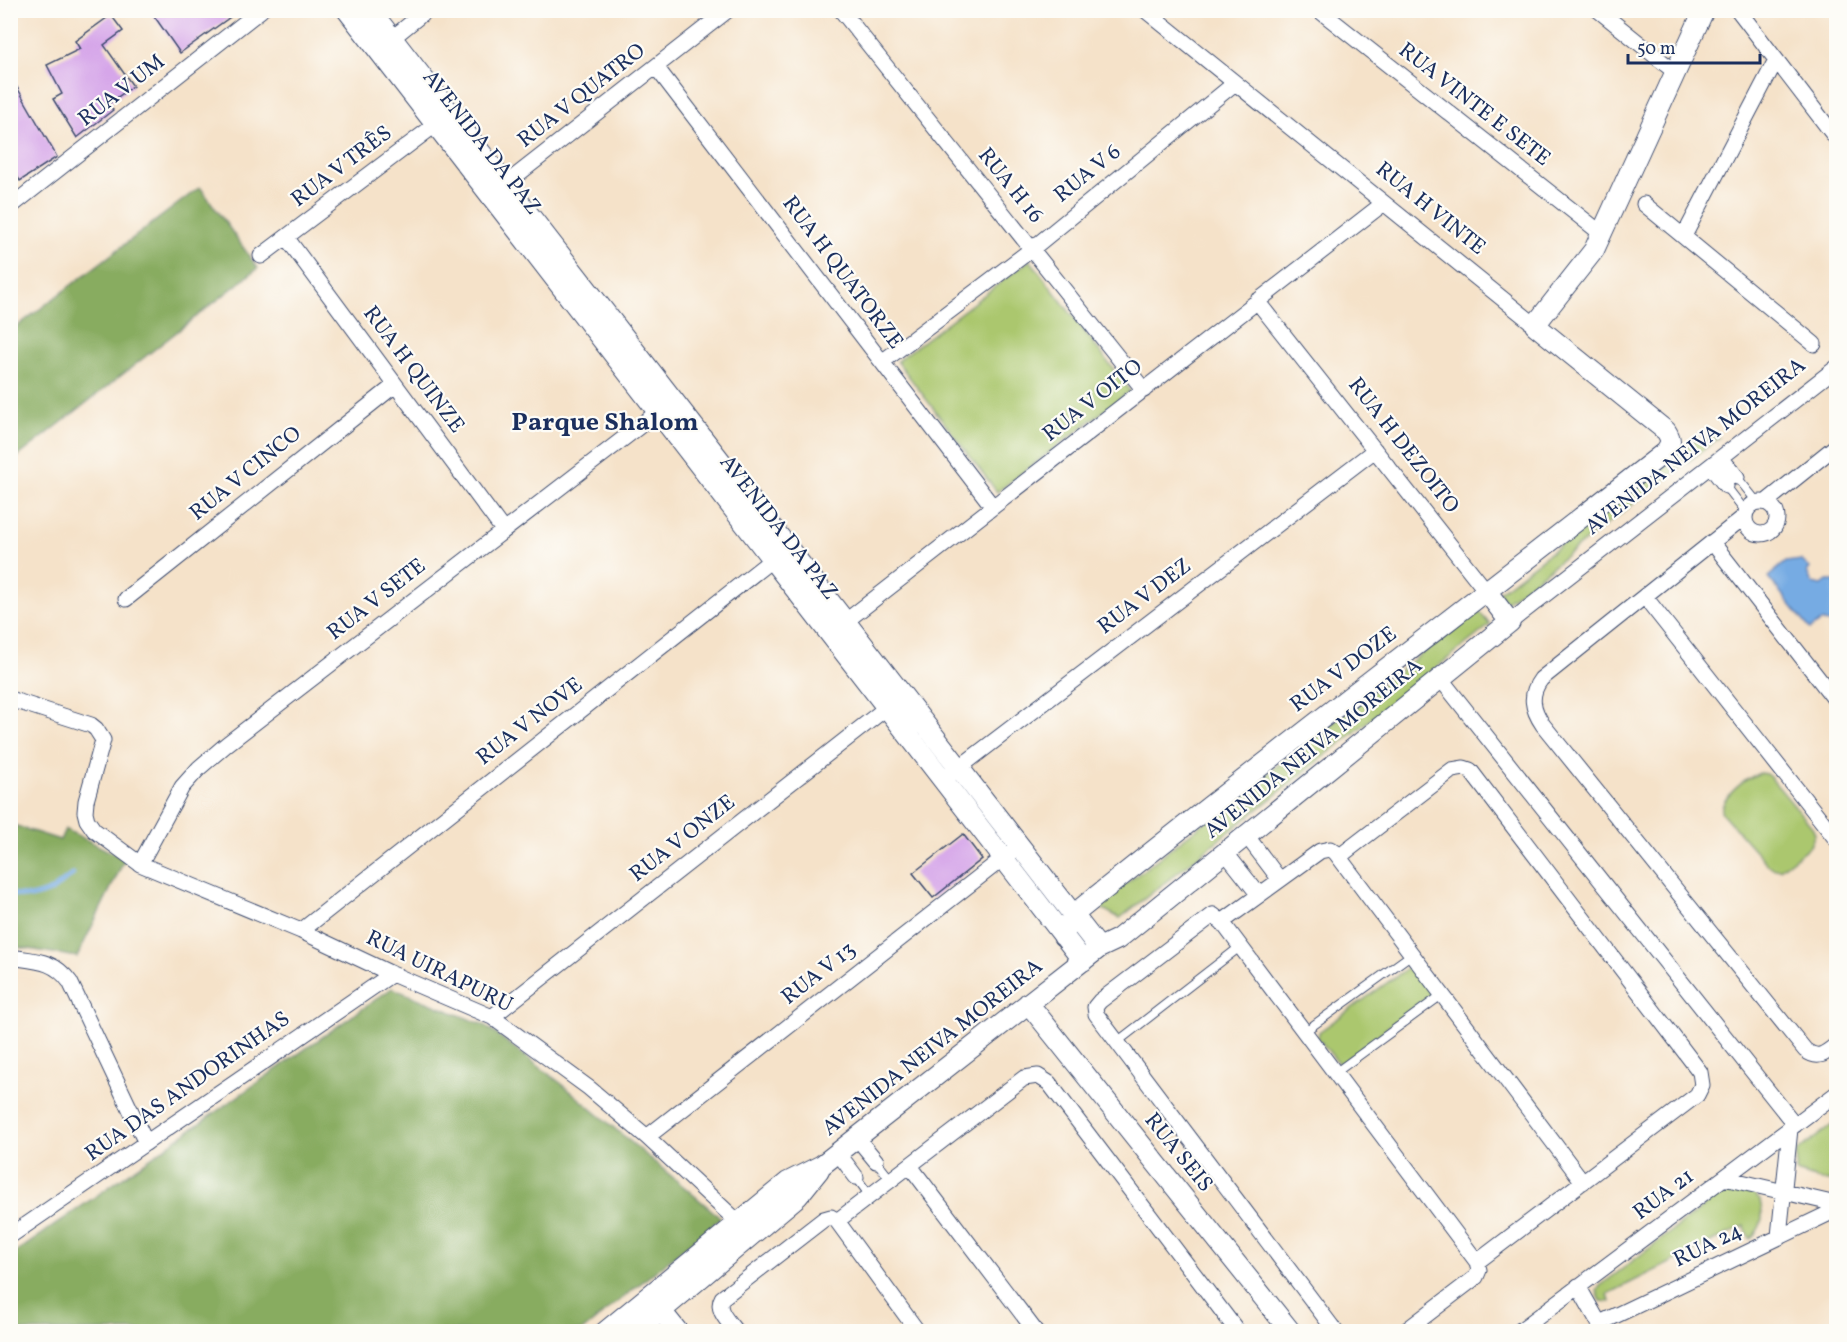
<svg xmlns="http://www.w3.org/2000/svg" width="1847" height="1342" font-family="Vollkorn,serif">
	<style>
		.green { fill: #abc76e; stroke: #637b66; stroke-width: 1.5 }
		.forest { fill: #88ac61; stroke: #526e60; stroke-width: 1.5 }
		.water { fill: #76abe3; stroke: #486da0; stroke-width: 1.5 }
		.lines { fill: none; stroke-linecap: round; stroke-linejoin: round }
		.stream { stroke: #76abe3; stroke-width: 5 }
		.building { fill: #d6a6e9 }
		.service-casing { stroke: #3c4a6e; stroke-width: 10 }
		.minor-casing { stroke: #3c4a6e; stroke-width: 17 }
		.tertiary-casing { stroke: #3c4a6e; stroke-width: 22 }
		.service { stroke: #fff; stroke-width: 8 }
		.minor { stroke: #fff; stroke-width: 15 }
		.tertiary { stroke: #fff; stroke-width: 20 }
		.labels { text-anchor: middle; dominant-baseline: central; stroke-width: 4.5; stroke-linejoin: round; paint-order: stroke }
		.street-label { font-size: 22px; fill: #1b2f5e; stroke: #fdfcf7 }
		.quarter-label { font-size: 26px; font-weight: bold; fill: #1b2f5e; stroke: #fdfcf7 }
	</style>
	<rect width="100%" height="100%" fill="#fdfcf7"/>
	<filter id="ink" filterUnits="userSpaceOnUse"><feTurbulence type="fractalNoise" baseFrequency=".0167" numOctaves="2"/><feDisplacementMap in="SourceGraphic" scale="12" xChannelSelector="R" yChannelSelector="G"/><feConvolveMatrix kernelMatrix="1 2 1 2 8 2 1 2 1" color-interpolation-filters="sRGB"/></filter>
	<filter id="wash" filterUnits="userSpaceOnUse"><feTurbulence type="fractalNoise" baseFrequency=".008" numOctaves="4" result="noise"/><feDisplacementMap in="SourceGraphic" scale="24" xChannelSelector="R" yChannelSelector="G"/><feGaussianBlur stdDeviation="1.35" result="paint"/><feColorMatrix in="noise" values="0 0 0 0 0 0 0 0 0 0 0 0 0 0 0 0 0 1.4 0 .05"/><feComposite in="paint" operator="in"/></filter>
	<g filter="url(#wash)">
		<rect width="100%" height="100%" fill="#f5e2c9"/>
		<path class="green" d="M1030 260 1130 391 997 492 897 361Z
			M1719 438 1506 602 1499 592 1697 439Z
			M1478 610 1490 625 1120 918 1097 906Z
			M1760 773 1766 774 1770 777 1813 828 1815 834 1810 846 1780 869H1773L1768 865 1721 812C1722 796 1746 778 1760 773Z
			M1409 967H1413L1431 987 1430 995 1341 1063H1338L1318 1038 1319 1032Z
			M1836 1122V1182L1821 1180 1796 1172 1797 1154 1799 1150Z
			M1733 1187C1745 1188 1752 1192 1760 1200 1764 1217 1763 1227 1750 1239L1744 1226 1608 1294 1610 1302 1601 1301 1597 1291 1600 1286 1723 1192Z"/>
		<path class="forest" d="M200 187 258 268 11 462V331Z
			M10 824 60 840 65 829 125 859 77 957 11 946Z
			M392 988 484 1025 562 1084 721 1218 582 1331H11V1256Z"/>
		<path class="water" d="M1801 560 1810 568 1807 572 1812 583 1822 585 1827 581H1836V620L1834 625 1822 621 1810 629 1768 577 1786 562Z"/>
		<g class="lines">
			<path class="stream" d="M10 894 31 897 51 891 73 874"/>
		</g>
		<g id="blocks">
			<path class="building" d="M162 10H240L180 53 154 16Z
				M111 15 123 31 104 45 133 86 108 104 113 110 77 138 53 99 62 94 47 65 80 49 75 41Z
				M10 75 57 157 20 181 10 164Z
				M963 834 982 859 933 898 913 873Z"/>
		</g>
	</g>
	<g filter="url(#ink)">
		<use href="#blocks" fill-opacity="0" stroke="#3c4a6e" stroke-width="1.5"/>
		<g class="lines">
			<g class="service-casing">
				<path id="service" d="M1737 477 1757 502
					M1726 486 1746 512
					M1304 1032 1412 954
					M1117 1042 1241 946
					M1335 1073 1443 994
					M876 1161 891 1180
					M856 1177 870 1196"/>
			</g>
			<g class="minor-casing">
				<path id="minor" d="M841 10 1144 390
					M1145 10 1535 325
					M1319 10 1602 234
					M1598 10 1675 72
					M1738 10 1836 138
					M385 44 427 10
					M656 67 993 507
					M499 189 728 10
					M1644 204 1814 344
					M10 207 261 10
					M1684 236 1776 60
					M286 237 503 530
					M261 256 443 119
					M1257 301 1487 592
					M882 362 1032 249 1235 83
					M1721 458 1737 477
					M1711 467 1726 486
					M1745 518a16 16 0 1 1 32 0a16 16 0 1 1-32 0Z
					M1766 502 1836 446
					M1745 516 1541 679C1529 695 1532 709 1543 725L1805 1050C1818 1060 1825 1054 1836 1045
					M1712 542 1836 701
					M1645 597 1836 839
					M126 599 395 385
					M1510 622 1836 368
					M837 628 1384 203
					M1440 678 1795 1125
					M10 699 91 725 96 729 103 740 86 801 85 812 87 820 94 830 140 864 301 931 392 974 492 1017 589 1088 647 1137 738 1222
					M943 780 1375 450
					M1246 835 1280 880
					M1225 852 1259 895
					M1340 856 1452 770 1464 768 1470 770 1700 1072 1702 1085 1697 1095 1477 1262
					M140 864 182 787 199 768 227 744 667 405
					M1222 922 1320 851 1330 849 1335 852 1583 1182
					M301 931 779 554
					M10 957C36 961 54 960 70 982L146 1143
					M492 1017 895 701
					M647 1137 1011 852
					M857 1138 876 1161
					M838 1153 856 1177
					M910 1166 1036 1332
					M1724 1178 1836 1204
					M837 1221 1024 1078 1038 1076 1049 1083 1238 1332
					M10 1236 392 974
					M1779 1236 1790 1129
					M1578 1286 1604 1332
					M1600 1323 1836 1210
					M736 1332C729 1322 715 1310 722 1298L824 1219 831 1217 837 1221 918 1332
					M1336 1332 1096 1014 1095 1007 1100 1001 1213 915 1222 922 1477 1262 1479 1270 1476 1277 1404 1332
					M1518 1332 1836 1094"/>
			</g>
			<g class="tertiary-casing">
				<path id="tertiary" d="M347 10 1083 961
					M370 10 1099 948
					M1063 936 1073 915C1268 757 1468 607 1665 452 1671 444 1672 440 1666 431L1535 325 1594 250 1704 10
					M1028 1003 1291 1332
					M653 1301 678 1332
					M605 1332 788 1182 822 1165 1099 948 1118 939 1510 622 1487 592
					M636 1332 798 1196 819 1170"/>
			</g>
			<use href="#service" class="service"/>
			<use href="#minor" class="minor"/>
			<use href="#tertiary" class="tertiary"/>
		</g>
	</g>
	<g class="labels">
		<g class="street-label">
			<text transform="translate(122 91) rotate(-38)">RUA V UM</text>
			<text transform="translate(582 96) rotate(-38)">RUA V QUATRO</text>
			<text transform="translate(1474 105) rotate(38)">RUA VINTE E SETE</text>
			<text transform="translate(481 143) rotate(52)">AVENIDA DA PAZ</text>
			<text transform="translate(342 167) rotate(-37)">RUA V TRÊS</text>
			<text transform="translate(1088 174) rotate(-39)">RUA V 6</text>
			<text transform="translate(1010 186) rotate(51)">RUA H 16</text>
			<text transform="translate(1430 209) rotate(39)">RUA H VINTE</text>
			<text transform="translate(842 273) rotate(53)">RUA H QUATORZE</text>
			<text transform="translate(413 370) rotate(53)">RUA H QUINZE</text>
			<text transform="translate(1093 401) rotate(-38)">RUA V OITO</text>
			<text transform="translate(1403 446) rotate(52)">RUA H DEZOITO</text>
			<text transform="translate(1696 447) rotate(-38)">AVENIDA NEIVA MOREIRA</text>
			<text transform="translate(246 474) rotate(-39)">RUA V CINCO</text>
			<text transform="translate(778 528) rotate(52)">AVENIDA DA PAZ</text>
			<text transform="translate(1145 597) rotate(-37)">RUA V DEZ</text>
			<text transform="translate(377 600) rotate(-38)">RUA V SETE</text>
			<text transform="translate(1344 670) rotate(-37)">RUA V DOZE</text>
			<text transform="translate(530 722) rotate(-38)">RUA V NOVE</text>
			<text transform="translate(1314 749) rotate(-39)">AVENIDA NEIVA MOREIRA</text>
			<text transform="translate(683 839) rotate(-38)">RUA V ONZE</text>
			<text transform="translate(439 972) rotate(26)">RUA UIRAPURU</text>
			<text transform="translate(819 974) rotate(-38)">RUA V 13</text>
			<text transform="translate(933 1048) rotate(-38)">AVENIDA NEIVA MOREIRA</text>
			<text transform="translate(188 1087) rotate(-35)">RUA DAS ANDORINHAS</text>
			<text transform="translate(1178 1153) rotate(51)">RUA SEIS</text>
			<text transform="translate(1664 1195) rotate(-37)">RUA 21</text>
			<text transform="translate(1708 1246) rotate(-26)">RUA 24</text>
		</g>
		<g class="quarter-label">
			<text x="605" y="423">Parque Shalom</text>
		</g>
	</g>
	<rect width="1847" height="1342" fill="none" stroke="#fdfcf7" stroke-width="36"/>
	<path d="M1628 54v9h132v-9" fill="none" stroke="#1b2f5e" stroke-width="3"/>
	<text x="1637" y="54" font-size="18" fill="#1b2f5e" stroke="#fdfcf7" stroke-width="4.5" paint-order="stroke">50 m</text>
</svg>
